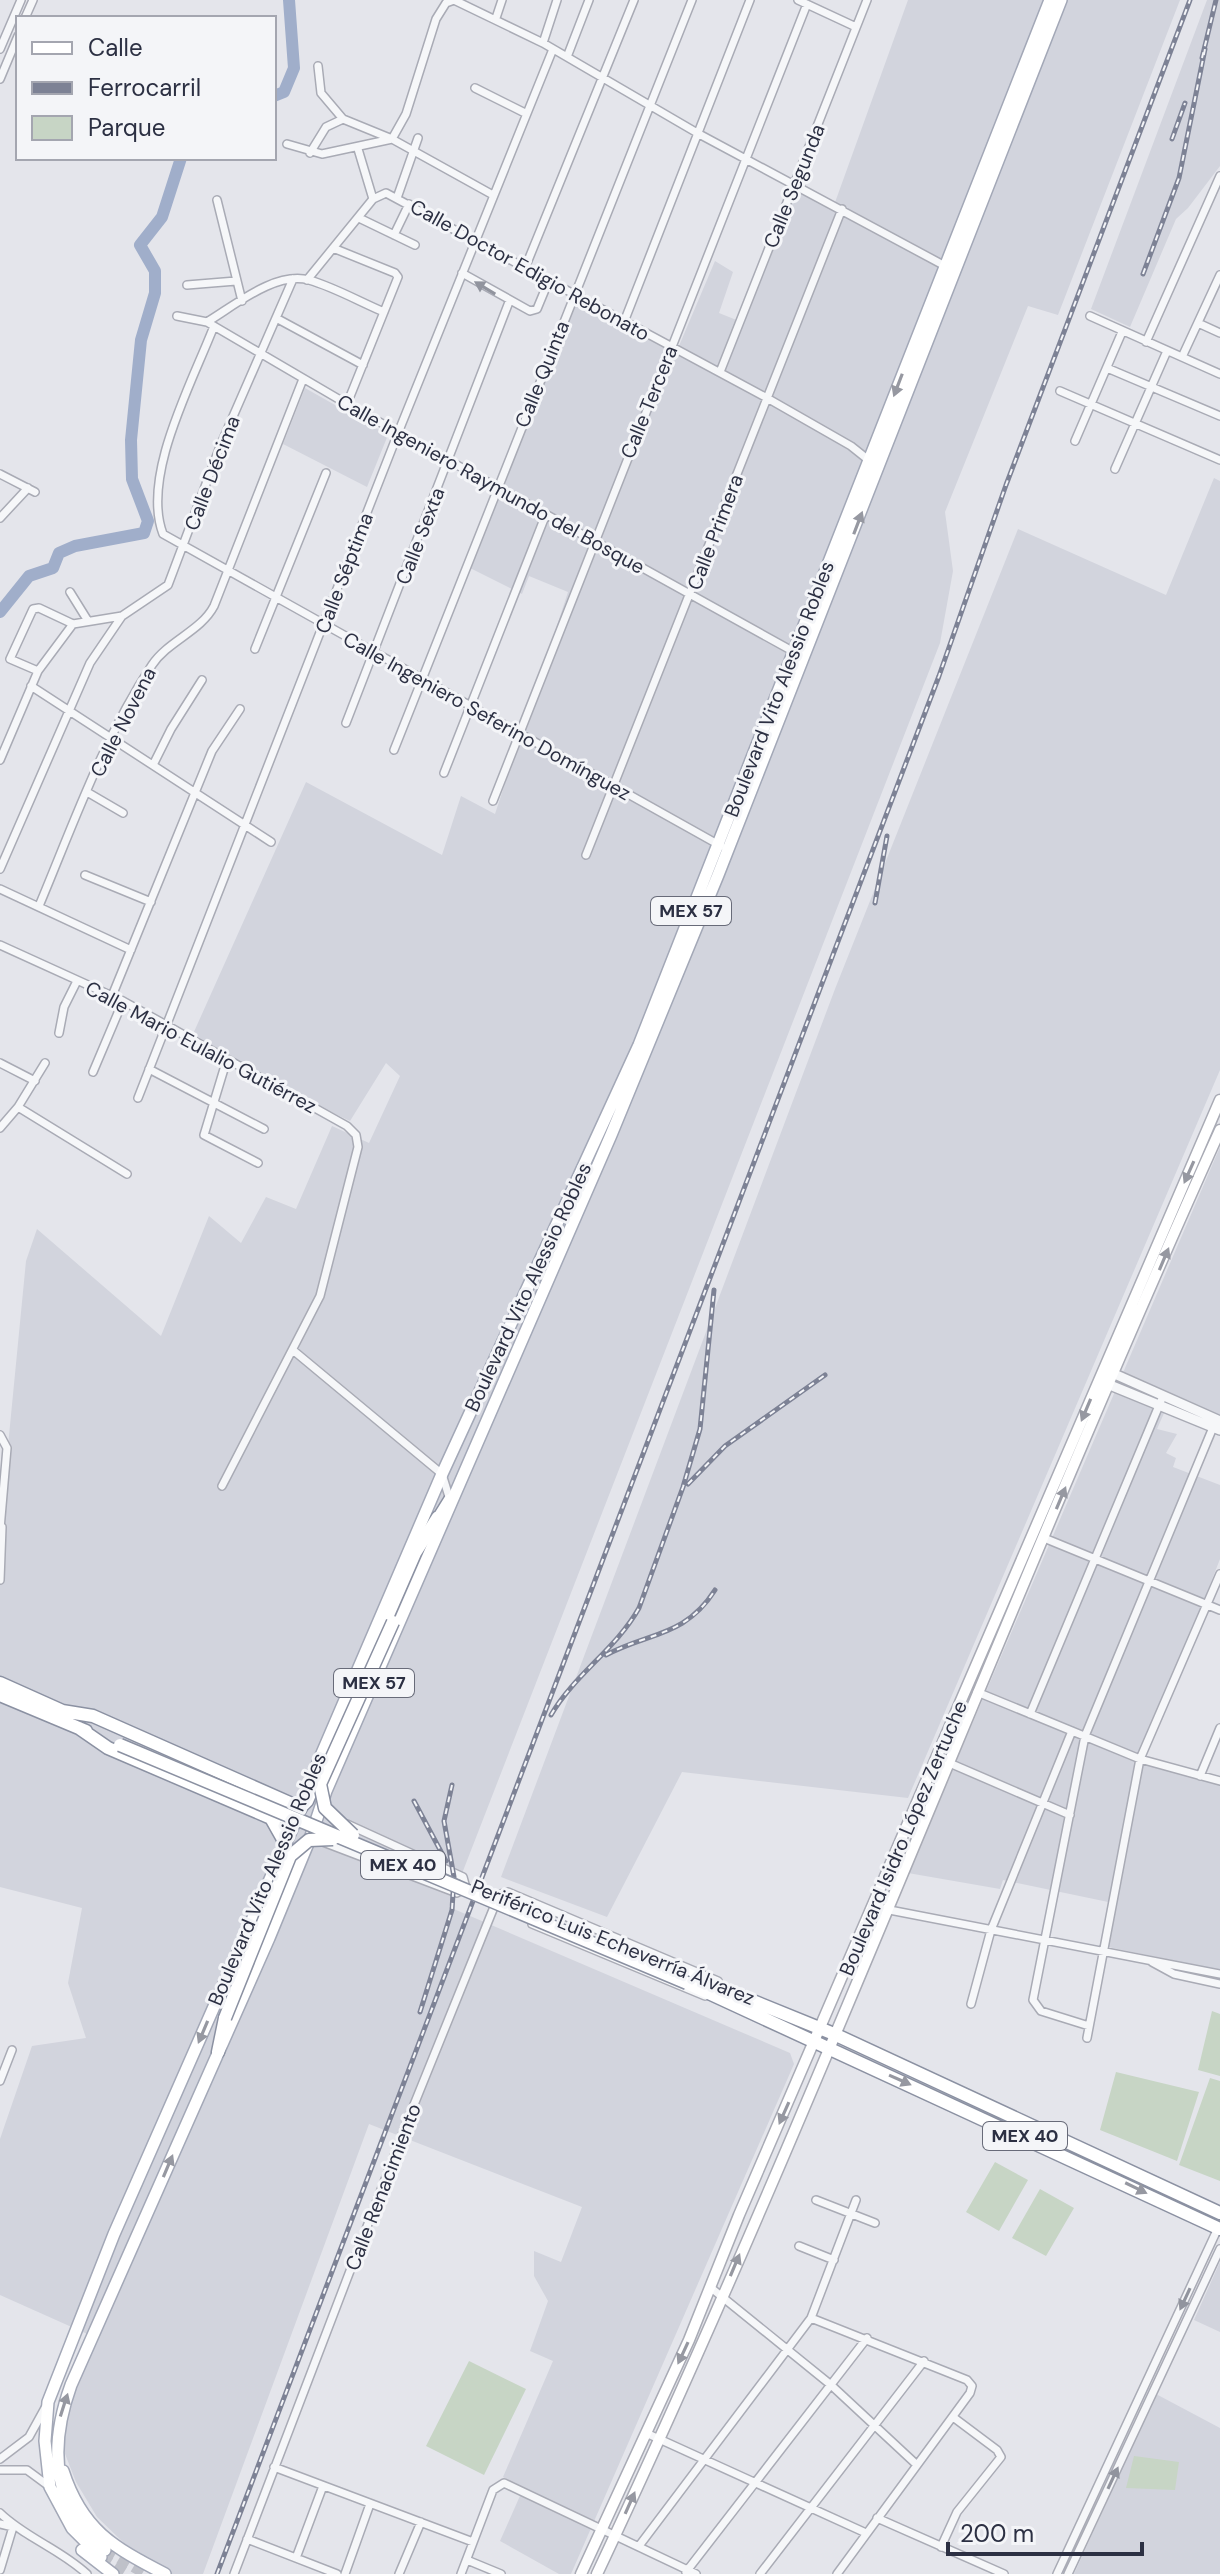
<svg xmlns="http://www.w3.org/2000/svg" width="1220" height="2574" font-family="'DM Sans',sans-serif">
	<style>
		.built { fill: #d2d4dd }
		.green { fill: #c7d5c5 }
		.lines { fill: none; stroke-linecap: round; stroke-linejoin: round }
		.river { stroke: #a0aeca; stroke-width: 12 }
		.primary-tunnel { stroke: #bfc1c9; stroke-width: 11; stroke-dasharray: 11 5.5; stroke-linecap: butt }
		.minor-casing { stroke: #a9abb5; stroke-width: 10 }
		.tertiary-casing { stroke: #a9abb5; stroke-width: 12 }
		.secondary-casing { stroke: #a9abb5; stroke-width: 13 }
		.primary-casing { stroke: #a3a8b7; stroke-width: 14 }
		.trunk-casing { stroke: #8b91a2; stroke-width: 15 }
		.minor { stroke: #f6f7f9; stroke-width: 7 }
		.tertiary { stroke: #f6f7f9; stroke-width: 9 }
		.secondary { stroke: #fff; stroke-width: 10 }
		.primary { stroke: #fff; stroke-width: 11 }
		.trunk { stroke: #fff; stroke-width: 12 }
		.rail-casing { stroke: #7d8295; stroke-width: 5 }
		.rail { stroke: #f4f5f8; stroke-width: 2; stroke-dasharray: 6; stroke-linecap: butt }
		.trunk-bridge-casing { stroke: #8b91a2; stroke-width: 15; stroke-linecap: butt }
		.trunk-bridge { stroke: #fff; stroke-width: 12 }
		.oneway { fill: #91949e }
		.oneway2 { fill: #9698a1 }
		.labels { text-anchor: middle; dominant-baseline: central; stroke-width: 6; stroke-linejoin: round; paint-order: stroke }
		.shield { fill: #f4f5f8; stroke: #686b79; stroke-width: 2 }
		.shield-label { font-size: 18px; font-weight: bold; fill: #2c3043 }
		.street-label { font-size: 20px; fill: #2c3043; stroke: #f4f5f8 }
	</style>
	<rect width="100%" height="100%" fill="#e4e5eb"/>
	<path class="built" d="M908 0H1180L1058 315 1028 306 945 512 953 571 940 643 449 1907 790 2053 794 2064 571 2574H559L500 2541 523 2489 503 2477 553 2361 530 2351 548 2301 534 2276V2251L561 2262 582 2207 369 2124 203 2574H172L125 2544 97 2517 76 2482 60 2441 63 2415 94 2337 0 2295V2139L32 2046 86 2038 68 1983 82 1908 0 1887V1528L26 1261 37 1229 161 1336 209 1216 241 1243 266 1197 296 1209 332 1126 369 1143 400 1076 386 1063 350 1121 300 1097 193 1034 306 782 442 855 461 796 495 814 568 592 529 576 522 594 468 567 574 294 676 353 715 261 733 272 719 313 739 321 799 188 833 208Z
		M1207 0H1220V166L1188 208 1176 219 1130 327 1091 309Z
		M305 388 388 435 367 487 283 444Z
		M1214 478 1220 481V1070L908 1798 682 1772 607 1917 501 1877 835 989 1018 529 1166 595Z
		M1220 1147V1415L1172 1395 1157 1429 1177 1434 1166 1453 1176 1458 1173 1467 1220 1485V1559L1142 1759 1220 1781V1970L1108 1947 1113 1903 1003 1880 1000 1889 908 1873Z
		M1220 2262V2332L1194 2320Z
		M1156 2394 1220 2428V2574H1074Z"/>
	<path class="green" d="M1212 2011 1220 2014V2076L1198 2070Z
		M1116 2072 1199 2092 1177 2161 1100 2130Z
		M1210 2078 1220 2081V2181L1179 2165Z
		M995 2162 1028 2180 999 2231 966 2212Z
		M1040 2189 1074 2208 1046 2256 1012 2238Z
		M469 2361 526 2389 484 2475 426 2446Z
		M1134 2456 1179 2462 1175 2490 1126 2488Z"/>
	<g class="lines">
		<path class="river" d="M274 96 284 92 294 68 289 0
			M0 612 29 576 53 568 59 553 75 546 144 533 148 521 132 479 131 440 141 340 155 293V271L140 245 162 217 181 158"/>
		<path class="primary-tunnel" d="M105 2550 146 2574
			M101 2557 128 2574"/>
		<g class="minor-casing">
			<path id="minor" d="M454 0 543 43 699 134 947 267
				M798 0 856 27
				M25 18 33 0
				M496 18 502 0
				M543 43 557 0
				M0 49 21 0
				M567 57 589 0
				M318 66 321 93 343 119 392 139 493 195
				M0 79 18 36
				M475 88 525 113
				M392 139 406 114 436 19 446 3 454 0
				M287 144 322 154 392 139
				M358 149 373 199
				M310 153 326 127 343 119
				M397 198 418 138
				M217 200 242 301
				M359 218 415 245
				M394 235 409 204
				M333 248 395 273 398 277 347 404
				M525 268 634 0
				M462 273 530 311 537 309 549 280
				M307 280 373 199 386 193 767 398 851 446 871 462
				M187 285 236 281
				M177 316 207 322 347 404 796 653
				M1090 316 1220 374
				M276 318 363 365
				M207 322C234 306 275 271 309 280 334 287 360 302 384 312
				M624 322 750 0
				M1198 323 1220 333
				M214 326C192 383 141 476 163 534L721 846
				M1146 342 1220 176
				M1182 357 1220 275
				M1107 368 1220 416
				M720 372 867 0
				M1060 391 1220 460
				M1075 441 1122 332
				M1115 469 1167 351
				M0 474 35 492
				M0 518 28 488
				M70 592 88 621
				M73 624 122 616 168 585 221 444 293 279
				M255 649 326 473
				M38 671 10 659 33 609 39 608 73 624
				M31 686 271 842
				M346 723 509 302
				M394 750 692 0
				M0 760 38 671 73 624
				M153 765 171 729 202 680
				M444 773 546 514
				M87 792 123 813
				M493 801 807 4
				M586 855 842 209
				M0 869 90 663 122 616
				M85 875 151 902
				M0 889 131 950
				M39 906C73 825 103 739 152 665 168 641 201 631 214 606L303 379
				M0 945 123 1001 347 1126 356 1135 358 1147 320 1296 222 1486
				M112 996 212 751 240 709
				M59 1033 64 1007 77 981
				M227 1059 204 1135 258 1163
				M0 1063 35 1081
				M149 1069 264 1129
				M93 1072 123 1001
				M138 1098 398 433 553 49
				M18 1107 127 1174
				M0 1128 18 1107 45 1063
				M294 1351 442 1474 450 1500
				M0 1435 7 1448 0 1529
				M1044 1538 1220 1610
				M0 1580 2 1527
				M977 1692 1140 1759 1220 1781
				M1030 1714 1163 1396
				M947 1762 1070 1815
				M1200 1776 1220 1728
				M323 1842 457 1893 466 1888 463 1877 347 1824
				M495 1904 500 1894 508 1892 718 1981
				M874 1907 1220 1974
				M532 1924 705 1996
				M1152 1962 1174 1974 1220 1984
				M971 2004 991 1930 1072 1731
				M1089 2026 1041 2011 1033 2000 1085 1736 1214 1425
				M1087 2038 1140 1759 1220 1574
				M0 2081 12 2050
				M816 2200 875 2223
				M799 2246 834 2260
				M710 2287 831 2385 917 2465
				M811 2318 967 2380 972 2386 970 2393 837 2574
				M646 2433 866 2533
				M0 2459 29 2437 45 2408
				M274 2467 473 2542
				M0 2470H27L50 2487
				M0 2513C26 2538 60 2549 87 2574
				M877 2518 1004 2574
				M0 2524 13 2527
				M247 2539 337 2574
				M639 2546 811 2318 856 2200
				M941 2547 957 2512 1001 2457 997 2450 953 2417
				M296 2558 323 2486
				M467 2560 501 2574
				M0 2570 13 2527
				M686 2572 867 2338
				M234 2574 407 2122 494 1907
				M345 2574 370 2504
				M399 2574 421 2522
				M461 2574 493 2490 504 2483 696 2574
				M760 2574 924 2361
				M1057 2574 1218 2228
				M1068 2574 1220 2249"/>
		</g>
		<g class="tertiary-casing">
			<path id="tertiary" d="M1110 1372 1220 1421
				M1105 1383 1220 1430"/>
		</g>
		<g class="secondary-casing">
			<path id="secondary" d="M581 2574 689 2340 739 2215 1220 1100
				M597 2574C820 2100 1004 1608 1220 1130"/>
		</g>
		<g class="primary-casing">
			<path id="primary" d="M314 1772 442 1474 639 1045 1050 0
				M63 2471C82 2530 113 2547 165 2574
				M82 2550 113 2574
				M105 2550C51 2506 49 2446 71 2385L269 1938 311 1836 326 1791 611 1135 718 875 1061 0
				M101 2557 72 2528 50 2487 45 2441 48 2402 114 2234 300 1811"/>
		</g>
		<g class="trunk-casing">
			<path id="trunk" d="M435 1524 450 1500
				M0 1683 67 1713
				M0 1695 86 1731
				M62 1711 93 1716 301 1808
				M79 1728 108 1748 271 1818 284 1841
				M271 1818 294 1814 307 1801 415 1553 438 1517
				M652 1960 834 2034 1220 2213
				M687 1983 1220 2229
				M218 2052 225 2018"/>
		</g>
		<use href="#minor" class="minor"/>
		<use href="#tertiary" class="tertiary"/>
		<use href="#secondary" class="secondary"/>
		<use href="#primary" class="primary"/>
		<use href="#trunk" class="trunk"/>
		<g class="rail-casing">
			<path id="rail" d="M1202 58 1216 0
				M1172 139 1185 103
				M1143 274 1179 178 1205 49
				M875 903 887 836
				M688 1484 725 1446 825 1375
				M606 1655C649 1632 685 1637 715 1590
				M551 1715C574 1675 616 1649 639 1608L683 1487 700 1429 714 1290
				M414 1801 446 1861
				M420 2012 452 1910 454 1877 444 1821 452 1785
				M217 2574 939 676 1006 485 1190 0"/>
		</g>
		<use href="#rail" class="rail"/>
		<g class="trunk-bridge-casing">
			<path id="trunk-bridge" d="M120 1745 687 1983
				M353 1835 325 1808 320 1784 393 1622
				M225 2018 290 1856 309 1840 333 1839"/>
		</g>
		<use href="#trunk-bridge" class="trunk-bridge"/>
	</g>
	<defs><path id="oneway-solid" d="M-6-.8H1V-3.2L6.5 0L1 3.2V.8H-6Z" transform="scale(2)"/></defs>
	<g class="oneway">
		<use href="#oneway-solid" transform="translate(485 288) rotate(-149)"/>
		<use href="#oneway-solid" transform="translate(1185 2299) rotate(115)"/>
		<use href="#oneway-solid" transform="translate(1113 2478) rotate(-65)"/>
	</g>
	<g class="oneway2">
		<use href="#oneway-solid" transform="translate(898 385) rotate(111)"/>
		<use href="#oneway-solid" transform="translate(858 523) rotate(-69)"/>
		<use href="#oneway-solid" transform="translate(1189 1172) rotate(114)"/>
		<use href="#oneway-solid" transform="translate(1164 1259) rotate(-67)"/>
		<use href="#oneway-solid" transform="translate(1086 1410) rotate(113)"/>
		<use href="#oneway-solid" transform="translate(1061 1498) rotate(-67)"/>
		<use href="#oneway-solid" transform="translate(203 2032) rotate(113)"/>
		<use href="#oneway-solid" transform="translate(900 2080) rotate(24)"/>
		<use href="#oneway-solid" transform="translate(784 2113) rotate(114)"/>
		<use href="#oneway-solid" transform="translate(168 2166) rotate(-67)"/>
		<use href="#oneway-solid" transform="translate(1136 2188) rotate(26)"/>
		<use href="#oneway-solid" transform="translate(735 2265) rotate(-67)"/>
		<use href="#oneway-solid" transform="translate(683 2353) rotate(115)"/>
		<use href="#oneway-solid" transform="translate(64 2405) rotate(-72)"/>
		<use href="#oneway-solid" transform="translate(630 2503) rotate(-66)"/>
	</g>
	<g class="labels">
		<g class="shield">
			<rect x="651" y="897" width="80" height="28" rx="6"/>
			<rect x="334" y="1669" width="80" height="28" rx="6"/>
			<rect x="361" y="1851" width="84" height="28" rx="6"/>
			<rect x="983" y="2122" width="84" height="28" rx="6"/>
		</g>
		<g class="shield-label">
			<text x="691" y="911">MEX 57</text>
			<text x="374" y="1683">MEX 57</text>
			<text x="403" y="1865">MEX 40</text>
			<text x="1025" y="2136">MEX 40</text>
		</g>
		<g class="street-label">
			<text transform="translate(794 186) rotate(-68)">Calle Segunda</text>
			<text transform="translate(530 270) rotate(29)">Calle Doctor Edigio Rebonato</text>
			<text transform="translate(542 374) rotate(-68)">Calle Quinta</text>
			<text transform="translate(649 402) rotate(-68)">Calle Tercera</text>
			<text transform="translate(212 473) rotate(-69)">Calle Décima</text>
			<text transform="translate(491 484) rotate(29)">Calle Ingeniero Raymundo del Bosque</text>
			<text transform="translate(715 532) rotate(-69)">Calle Primera</text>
			<text transform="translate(420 536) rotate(-69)">Calle Sexta</text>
			<text transform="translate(344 573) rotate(-69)">Calle Séptima</text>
			<text transform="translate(779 689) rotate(-69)">Boulevard Vito Alessio Robles</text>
			<text transform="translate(487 716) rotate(29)">Calle Ingeniero Seferino Domínguez</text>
			<text transform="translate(123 722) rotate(-63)">Calle Novena</text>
			<text transform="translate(201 1047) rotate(28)">Calle Mario Eulalio Gutiérrez</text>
			<text transform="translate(528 1287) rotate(-65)">Boulevard Vito Alessio Robles</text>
			<text transform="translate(903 1838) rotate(-67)">Boulevard Isidro López Zertuche</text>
			<text transform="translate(267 1879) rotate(-67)">Boulevard Vito Alessio Robles</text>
			<text transform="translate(613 1942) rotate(22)">Periférico Luis Echeverría Álvarez</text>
			<text transform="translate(383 2187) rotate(-69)">Calle Renacimiento</text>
		</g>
	</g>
	<rect x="16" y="16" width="260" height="144" fill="#f4f5f8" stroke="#a4a6b0" stroke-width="2"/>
	<rect x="32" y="42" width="40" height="12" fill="#ffffff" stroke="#a4a6b0" stroke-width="2"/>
	<text x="88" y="56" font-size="24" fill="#2c3043">Calle</text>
	<rect x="32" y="82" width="40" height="12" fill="#7d8295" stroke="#a4a6b0" stroke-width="2"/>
	<text x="88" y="96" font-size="24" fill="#2c3043">Ferrocarril</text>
	<rect x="32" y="116" width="40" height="24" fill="#c7d5c5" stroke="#a4a6b0" stroke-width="2"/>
	<text x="88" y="136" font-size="24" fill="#2c3043">Parque</text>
	<path d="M948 2542v12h194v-12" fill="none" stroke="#2c3043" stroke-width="4"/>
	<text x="960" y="2542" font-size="24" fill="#2c3043" stroke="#f4f5f8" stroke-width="6" paint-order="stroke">200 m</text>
</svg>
